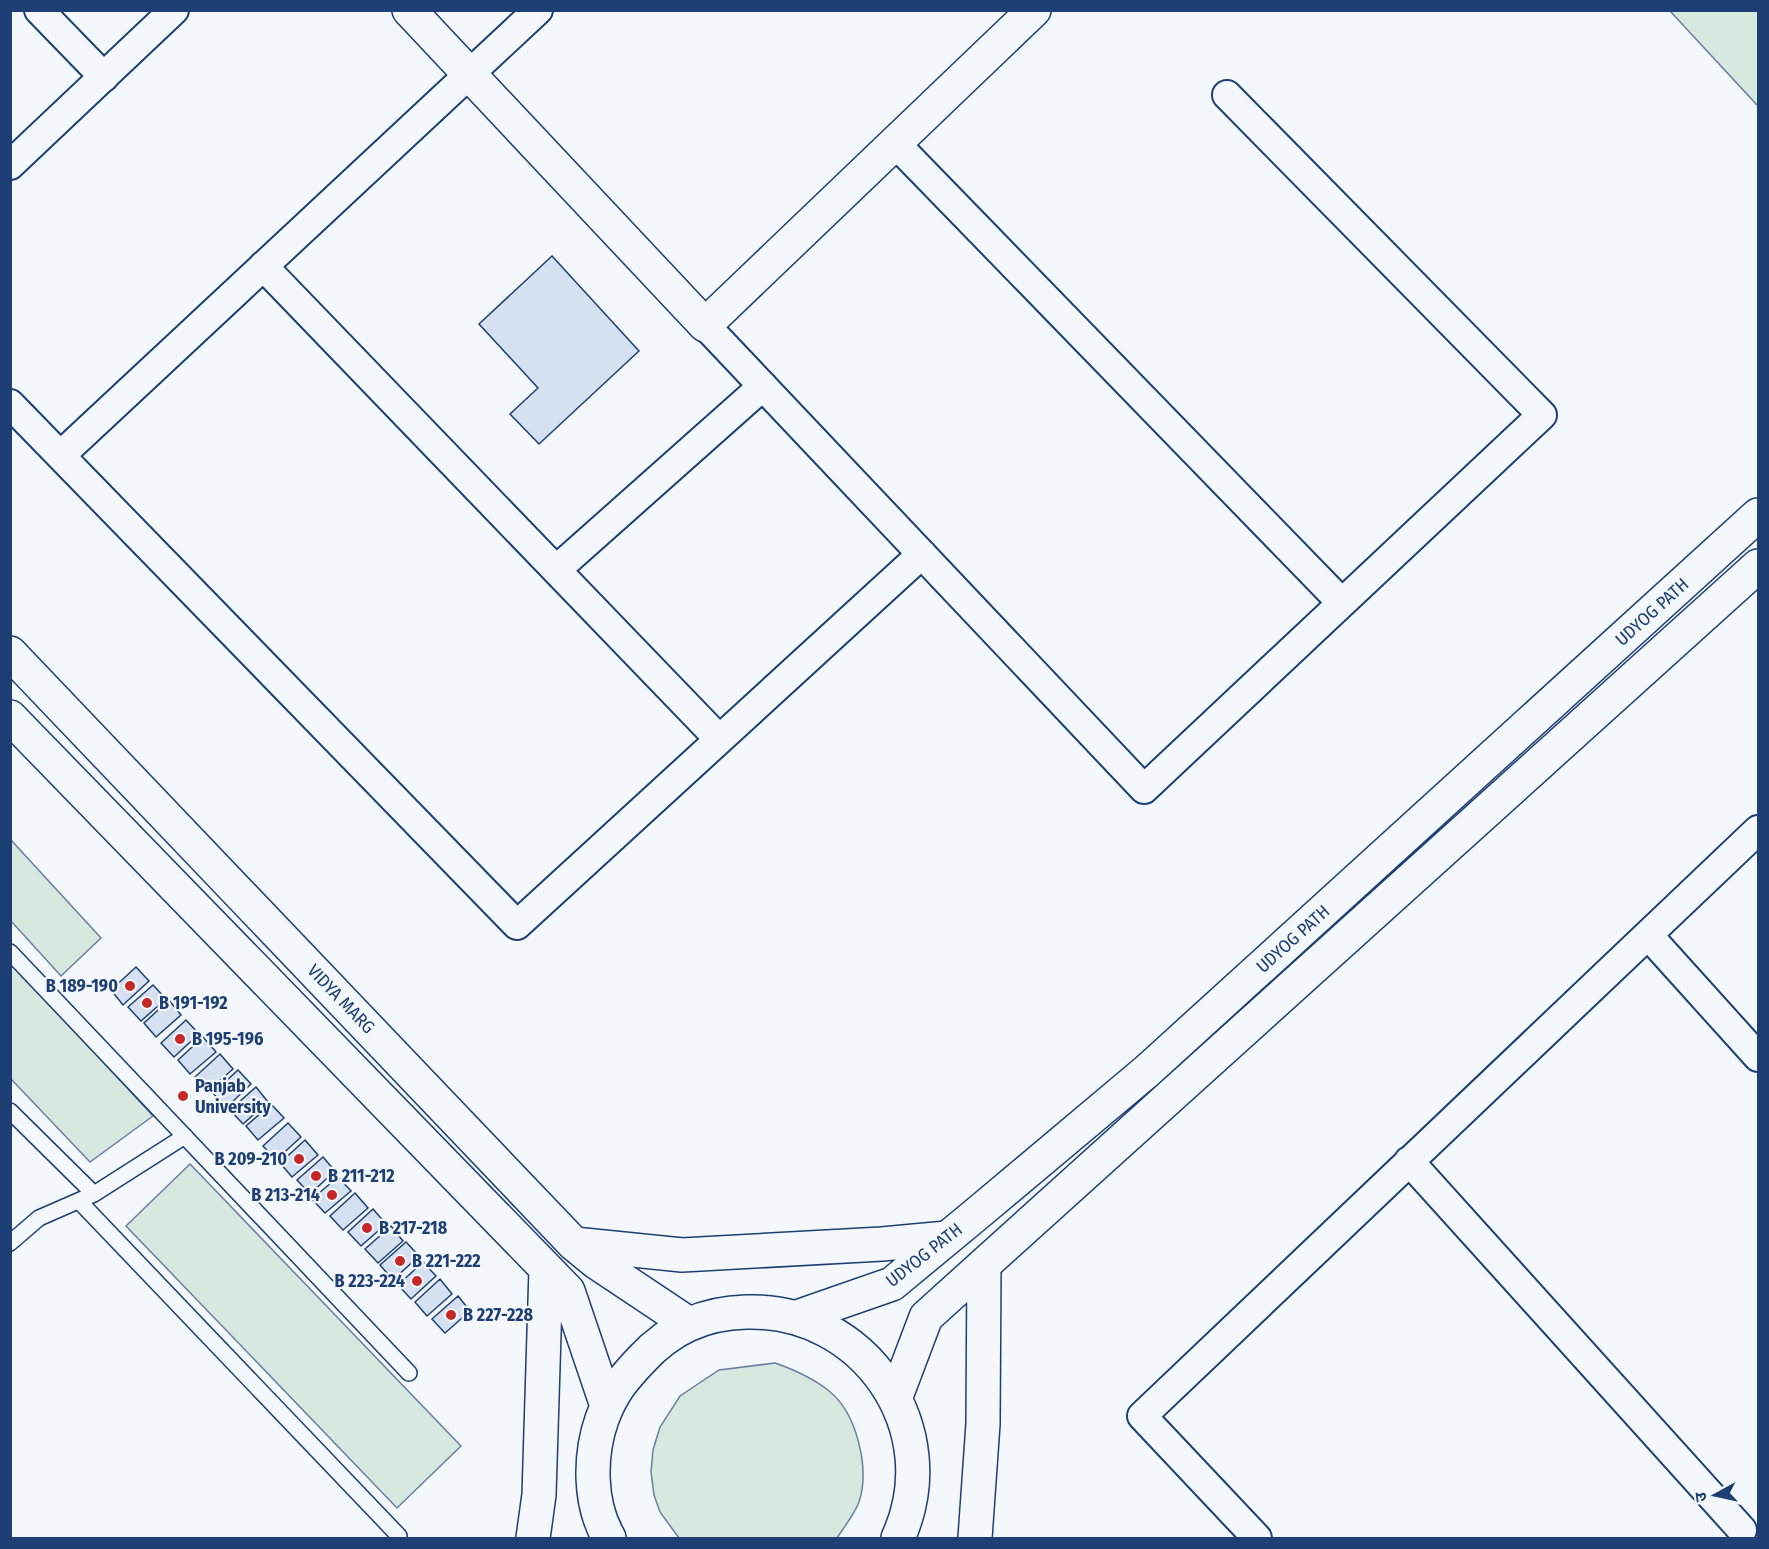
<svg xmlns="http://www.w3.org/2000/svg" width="1769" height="1549" font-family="'Fira Sans Condensed','Noto Sans Devanagari',sans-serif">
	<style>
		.green { fill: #d7e8df; stroke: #687fa3; stroke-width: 1.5 }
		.building { fill: #d5e0f0; stroke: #1d3f73; stroke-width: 1.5 }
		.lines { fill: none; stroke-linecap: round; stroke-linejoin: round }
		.lane-casing { stroke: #1d3f73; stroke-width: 18 }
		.street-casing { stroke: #1d3f73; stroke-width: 32 }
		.secondary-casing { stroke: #1d3f73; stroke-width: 36 }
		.lane { stroke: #f4f7fb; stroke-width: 15 }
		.street { stroke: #f4f7fb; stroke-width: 28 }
		.secondary { stroke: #f4f7fb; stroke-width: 33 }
		.poi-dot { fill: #c62828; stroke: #f4f7fb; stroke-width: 2 }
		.labels { text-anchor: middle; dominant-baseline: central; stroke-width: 4.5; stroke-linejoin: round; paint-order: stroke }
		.street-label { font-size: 18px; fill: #1d3f73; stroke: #f4f7fb }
		.poi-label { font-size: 18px; font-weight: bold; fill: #1d3f73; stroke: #f4f7fb; text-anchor: start }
	</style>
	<rect width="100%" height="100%" fill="#f4f7fb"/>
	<path class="green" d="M1670 11H1758V106Z
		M11 840 101 938 61 976 11 921Z
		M10 961 153 1116 90 1162 11 1079Z
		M190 1164 461 1446 397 1508 126 1226Z
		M775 1363C795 1370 813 1378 829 1391 857 1413 870 1469 859 1502 854 1515 844 1527 837 1538H679L660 1512 654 1495 651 1472 653 1450 660 1427 680 1396 719 1370Z"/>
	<path class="building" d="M552 256 639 351 539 444 510 414 538 388 479 324Z
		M136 967 149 981 123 1005 111 990Z
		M153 985 166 999 141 1021 128 1007Z
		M169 1000 181 1015 156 1037 144 1023Z
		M186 1020 199 1034 174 1057 161 1043Z
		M203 1037 216 1052 190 1074 178 1060Z
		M220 1054 233 1069 208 1091 195 1077Z
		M238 1070 251 1084 226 1108 213 1093Z
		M256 1087 268 1102 243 1124 230 1110Z
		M271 1104 284 1118 258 1140 246 1126Z
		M288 1123 301 1137 276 1160 263 1146Z
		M305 1140 318 1155 292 1177 280 1163Z
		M323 1157 335 1171 310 1194 297 1180Z
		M338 1177 351 1191 325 1213 312 1199Z
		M355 1193 368 1208 343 1230 330 1216Z
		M373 1209 386 1224 361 1246 348 1232Z
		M391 1226 403 1241 378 1263 365 1249Z
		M406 1242 419 1256 393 1280 380 1265Z
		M423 1262 436 1276 411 1299 398 1285Z
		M440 1279 452 1294 427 1316 415 1302Z
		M458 1296 470 1311 445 1333 432 1319Z"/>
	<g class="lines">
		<g class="lane-casing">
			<path id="lane" d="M10 952 409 1373
				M10 1111 94 1194
				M79 1201 399 1536
				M10 1243 39 1218 94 1194 185 1136"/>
		</g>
		<g class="street-casing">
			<path id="street" d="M39 10 104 77
				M895 143 1342 603
				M10 165 174 10
				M263 266 719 739
				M705 325 1144 789 1542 415 1227 95
				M10 404 517 925 922 554
				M61 455 538 10
				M556 570 763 386
				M1648 935 1758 1057
				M1409 1161 1742 1530
				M1257 1538 1142 1416 1758 830"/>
		</g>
		<g class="secondary-casing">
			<path id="secondary" d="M409 10 705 325 1034 10
				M10 653 574 1244 596 1262 689 1324
				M10 717 568 1291 607 1406
				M574 1244 682 1255 882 1244 947 1238
				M797 1317 892 1284 979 1212 1147 1071 1758 515
				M895 1399 926 1317 1758 566
				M533 1538 539 1495 546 1269
				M609 1538C589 1504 589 1456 602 1419 612 1392 623 1379 642 1359 670 1329 703 1313 746 1312 864 1308 948 1429 898 1538
				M975 1538 983 1424 984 1265"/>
		</g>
		<use href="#lane" class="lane"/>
		<use href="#street" class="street"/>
		<use href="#secondary" class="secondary"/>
	</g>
	<g class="poi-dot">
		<circle cx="130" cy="986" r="6"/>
		<circle cx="147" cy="1003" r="6"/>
		<circle cx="180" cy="1039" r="6"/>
		<circle cx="183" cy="1096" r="6"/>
		<circle cx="299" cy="1159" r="6"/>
		<circle cx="316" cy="1176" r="6"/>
		<circle cx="332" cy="1195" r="6"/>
		<circle cx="367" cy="1228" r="6"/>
		<circle cx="400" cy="1261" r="6"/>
		<circle cx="417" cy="1281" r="6"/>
		<circle cx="451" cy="1315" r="6"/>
	</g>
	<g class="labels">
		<g class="street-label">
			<text transform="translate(1652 612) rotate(-42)">UDYOG PATH</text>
			<text transform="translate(1293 939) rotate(-42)">UDYOG PATH</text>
			<text transform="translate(341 999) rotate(46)">VIDYA MARG</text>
			<text transform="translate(924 1255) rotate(-38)">UDYOG PATH</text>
		</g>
		<g class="poi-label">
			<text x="118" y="986" text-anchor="end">B 189-190</text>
			<text x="159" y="1003">B 191-192</text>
			<text x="192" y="1039">B 195-196</text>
			<text x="195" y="1086">Panjab<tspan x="195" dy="21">University</tspan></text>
			<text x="287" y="1159" text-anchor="end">B 209-210</text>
			<text x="328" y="1176">B 211-212</text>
			<text x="320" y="1195" text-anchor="end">B 213-214</text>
			<text x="379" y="1228">B 217-218</text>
			<text x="412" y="1261">B 221-222</text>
			<text x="405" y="1281" text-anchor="end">B 223-224</text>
			<text x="463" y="1315">B 227-228</text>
		</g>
	</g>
	<rect width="1769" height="1549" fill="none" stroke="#1d3f73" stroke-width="24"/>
	<g transform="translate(1715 1495) rotate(262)" stroke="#f4f7fb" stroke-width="4.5" paint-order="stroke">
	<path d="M0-4.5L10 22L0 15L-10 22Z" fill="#1d3f73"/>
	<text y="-9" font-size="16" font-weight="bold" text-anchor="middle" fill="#1d3f73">उ</text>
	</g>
</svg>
